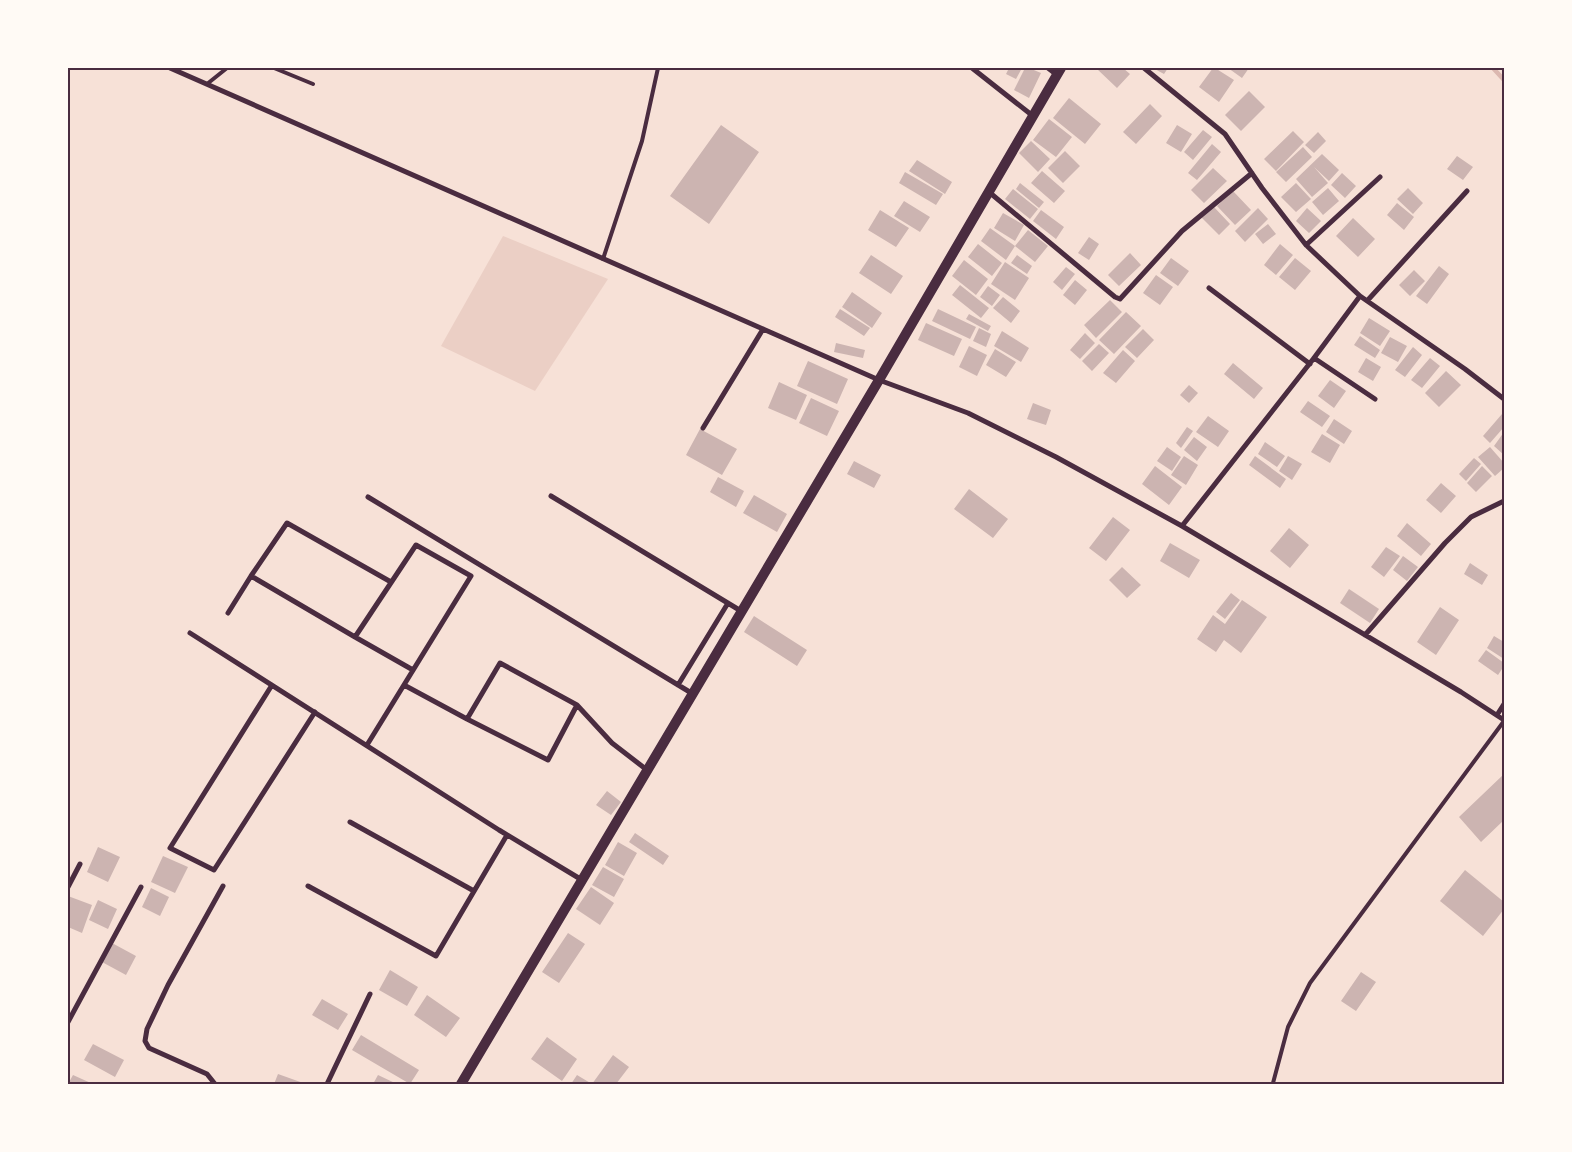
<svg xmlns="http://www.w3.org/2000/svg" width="1572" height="1152" font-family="Signika,sans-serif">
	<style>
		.green { fill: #ebcfc5 }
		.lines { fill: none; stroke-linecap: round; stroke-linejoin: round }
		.stream { stroke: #dcb8b0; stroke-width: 4.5 }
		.building { fill: #ccb4b1 }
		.service { stroke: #4a2c40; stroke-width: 4 }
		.minor { stroke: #4a2c40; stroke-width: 5 }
		.secondary { stroke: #4a2c40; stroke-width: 10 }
		.neatline { fill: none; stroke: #4a2c40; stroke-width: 2 }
	</style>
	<rect width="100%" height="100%" fill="#f7e1d7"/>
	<path class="green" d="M503 236 608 279 535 391 441 346Z"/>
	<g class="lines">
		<path class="stream" d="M1493 68 1504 80"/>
	</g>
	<path class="building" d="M1009 68H1022L1016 79 1006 74Z
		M1025 68H1029L1041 73 1029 98 1014 90Z
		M1099 68H1123L1130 74 1117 88 1097 69Z
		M1153 68H1168L1164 74Z
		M1213 68H1215L1234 80 1219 102 1199 87Z
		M1228 68H1249L1242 78Z
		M1249 91 1265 107 1241 131 1225 115Z
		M1069 98 1101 124 1085 144 1053 118Z
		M1150 104 1162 116 1136 144 1123 132Z
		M1049 119 1072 137 1056 157 1033 140Z
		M721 125 759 152 709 224 670 196Z
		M1177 125 1192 134 1181 152 1166 143Z
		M1203 130 1212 137 1193 160 1184 152Z
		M1293 131 1304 142 1276 171 1264 159Z
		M1318 132 1326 141 1314 153 1305 145Z
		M1031 141 1050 159 1038 172 1019 153Z
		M1212 144 1221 152 1197 180 1188 173Z
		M1303 147 1312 157 1286 182 1276 172Z
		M1065 151 1080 166 1063 183 1048 168Z
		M1322 154 1339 170 1329 181 1314 167 1328 183 1312 197 1296 179Z
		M1457 156 1473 167 1463 180 1447 169Z
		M917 160 952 182 945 194 909 171Z
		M1213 168 1227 181 1204 203 1191 190Z
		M1042 171 1065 191 1054 203 1031 183Z
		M905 172 943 194 936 205 899 183Z
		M1342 173 1356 186 1345 198 1331 185Z
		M1020 183 1044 202 1039 208 1016 189Z
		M1296 183 1311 199 1296 212 1281 197Z
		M1328 188 1339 201 1323 215 1312 202Z
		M1408 188 1423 203 1413 214 1397 199Z
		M1013 189 1038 209 1030 219 1005 199Z
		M1233 191 1251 210 1235 225 1217 206Z
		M904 201 930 217 920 232 894 216Z
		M1397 203 1414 217 1404 230 1387 215Z
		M1213 206 1230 224 1219 235 1201 217Z
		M1258 208 1268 219 1245 242 1235 231Z
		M1307 208 1321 221 1309 233 1296 221Z
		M880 210 909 228 896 247 868 230Z
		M1041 210 1064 227 1056 239 1033 221Z
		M1003 213 1024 225 1015 241 994 228Z
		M1353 218 1375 239 1358 257 1336 236Z
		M1268 224 1276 234 1263 244 1255 234Z
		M990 228 1015 246 1006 260 981 241Z
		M1028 230 1048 246 1035 262 1015 246Z
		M1089 237 1099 244 1089 260 1078 253Z
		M978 244 1002 263 992 276 968 257Z
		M1280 244 1293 255 1276 275 1264 265Z
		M1130 253 1141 265 1119 286 1108 275Z
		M871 255 903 276 891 294 859 273Z
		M1017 255 1032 266 1027 274 1011 263Z
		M1171 258 1189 271 1178 286 1160 273Z
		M1295 258 1311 271 1295 290 1279 277Z
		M964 260 988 279 976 295 952 276Z
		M1005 262 1029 278 1015 300 991 284Z
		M1439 266 1449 274 1427 304 1416 296Z
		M1066 267 1075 274 1062 290 1053 282Z
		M1414 270 1425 281 1410 296 1399 285Z
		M1156 275 1173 287 1160 305 1143 293Z
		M1075 280 1087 290 1075 305 1063 295Z
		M960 285 989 308 981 318 952 295Z
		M988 286 1000 295 992 306 980 297Z
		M852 292 882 313 872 328 842 307Z
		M1003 297 1020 311 1011 323 993 308Z
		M1110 300 1122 312 1096 338 1084 325Z
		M840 309 870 328 864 336 835 317Z
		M938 309 976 327 970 339 932 321Z
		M1126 312 1141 326 1114 354 1099 340Z
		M969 314 991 326 988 331 966 319Z
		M1369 318 1390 331 1380 346 1360 333Z
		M926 323 962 339 954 356 918 340Z
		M979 328 991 334 986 347 973 341Z
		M1143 329 1154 340 1137 358 1125 347Z
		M1002 331 1029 348 1021 362 994 346Z
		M1085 333 1095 343 1080 359 1070 350Z
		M1360 336 1380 350 1375 358 1354 345Z
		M1390 337 1407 346 1398 362 1381 353Z
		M836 343 865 350 863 358 834 352Z
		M1099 344 1109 353 1092 371 1082 361Z
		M969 346 987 355 977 376 959 367Z
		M1413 347 1422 355 1405 377 1395 370Z
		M995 349 1016 362 1006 377 986 365Z
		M1123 350 1135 361 1116 383 1103 373Z
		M1366 358 1381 367 1373 381 1358 372Z
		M1430 358 1440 366 1422 388 1411 380Z
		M808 361 848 379 837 404 797 386Z
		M1233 363 1263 388 1254 399 1224 374Z
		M1446 371 1461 385 1439 407 1425 393Z
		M1330 380 1346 391 1334 408 1318 396Z
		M779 382 807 395 796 420 768 408Z
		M1189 385 1198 393 1189 403 1180 395Z
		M811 398 839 411 827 436 799 423Z
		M1308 401 1330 416 1322 427 1300 412Z
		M1033 403 1051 410 1046 425 1027 419Z
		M1502 414 1504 416V427L1490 443 1483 436Z
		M1208 416 1229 431 1218 447 1196 432Z
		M1334 419 1352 431 1344 444 1326 432Z
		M1187 427 1193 431 1181 448 1176 443Z
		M700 429 737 449 722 475 686 455Z
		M1504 432V455L1494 446Z
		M1322 434 1340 445 1330 463 1311 452Z
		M1194 437 1207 447 1197 461 1184 450Z
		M1265 442 1285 456 1277 467 1258 454Z
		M1167 447 1181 457 1172 471 1157 461Z
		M1490 447 1504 463V468L1495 476 1478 457Z
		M1184 456 1198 465 1186 485 1171 475Z
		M1255 456 1286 479 1280 488 1249 465Z
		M1288 456 1302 464 1292 480 1279 471Z
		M1474 458 1481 464 1466 481 1459 474Z
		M854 461 881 475 874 488 847 474Z
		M1155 466 1182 487 1169 505 1142 484Z
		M1482 466 1492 476 1476 492 1467 483Z
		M718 477 744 491 736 507 710 492Z
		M1441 483 1456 496 1441 513 1426 500Z
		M969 489 1008 519 993 538 954 509Z
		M754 495 787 514 777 532 743 513Z
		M1113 517 1130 530 1106 561 1089 548Z
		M1407 523 1431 544 1421 556 1397 536Z
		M1289 528 1309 545 1290 568 1270 551Z
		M1170 543 1200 560 1189 578 1160 561Z
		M1386 547 1400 556 1384 577 1371 567Z
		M1403 556 1418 567 1407 581 1393 570Z
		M1470 563 1488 575 1482 585 1464 574Z
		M1122 567 1141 585 1127 598 1109 580Z
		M1349 589 1379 609 1370 623 1340 603Z
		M1231 593 1240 600 1225 619 1216 612Z
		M1242 600 1267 617 1241 653 1224 640 1216 652 1197 639 1213 615 1225 624Z
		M1440 607 1459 620 1436 655 1417 642Z
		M754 616 807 650 797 666 744 632Z
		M1494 636 1504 642V659L1487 648Z
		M1486 650 1504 663V666L1498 675 1478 661Z
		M1504 774V820L1481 842 1459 817Z
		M607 791 621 802 611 815 596 805Z
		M635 833 669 856 663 865 629 842Z
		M618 842 637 853 624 876 605 865Z
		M98 847 120 857 108 882 87 872Z
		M163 856 188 867 175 893 151 882Z
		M603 867 624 879 614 897 592 885Z
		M1465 870 1504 902V909L1483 936 1440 901Z
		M591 887 614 903 600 925 576 909Z
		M151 888 169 897 160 916 142 907Z
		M68 896 92 905 82 933 68 927Z
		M98 900 117 909 108 929 89 920Z
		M568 933 585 944 559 983 542 972Z
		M112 943 136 956 126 975 102 962Z
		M390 970 418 987 407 1006 379 990Z
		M1361 972 1376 982 1356 1011 1341 1001Z
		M427 995 460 1018 446 1037 414 1015Z
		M322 999 348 1014 338 1030 312 1015Z
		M361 1035 419 1070 410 1084 352 1050Z
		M547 1037 577 1059 562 1081 531 1059Z
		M93 1044 124 1060 115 1077 84 1060Z
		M613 1055 629 1067 616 1084H571L577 1075 592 1084Z
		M278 1074 306 1084H274Z
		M73 1075 93 1084H68Z
		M378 1075 397 1084H373Z"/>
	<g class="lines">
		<path class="service" d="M274 68 313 84
			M207 84 227 68
			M603 259 642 141 658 68
			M1273 1083 1288 1027 1310 983 1504 721"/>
		<path class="minor" d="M170 68 763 329 879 380 968 413 1056 457 1182 526 1461 692 1504 720
			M972 68 1033 116
			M1048 68 1057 75
			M1144 68 1225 134 1262 188 1306 245 1360 296 1465 369 1504 399
			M989 192 1115 297 1120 299 1182 231 1252 173
			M1306 245 1380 177
			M1209 288 1310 364
			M1367 301 1467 191
			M1314 358 1375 399
			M703 428 763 329
			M551 496 741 611
			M368 497 693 694
			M1182 526 1314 358 1360 296
			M228 613 251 576
			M190 633 499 830 582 880
			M1365 635 1445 543 1471 517 1504 501
			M355 637 413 670
			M272 685 170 848 214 870 315 712
			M404 685 467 719 500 663 577 705 612 743 647 770
			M678 685 728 603
			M1497 715 1504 704
			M467 719 548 760 577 705
			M367 745 471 576 416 545 355 637 251 576 287 523 391 582
			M350 822 474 891
			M308 886 436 956 507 835
			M68 887 80 864
			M68 1022 141 887
			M215 1084 207 1074 149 1048 145 1041 147 1029 168 985 223 886
			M327 1084 370 994"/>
		<path class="secondary" d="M461 1084 879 380 1061 68"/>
	</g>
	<rect width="1572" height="1152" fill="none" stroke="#fffaf5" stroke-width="138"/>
	<rect x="69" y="69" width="1434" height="1014" class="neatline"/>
</svg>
